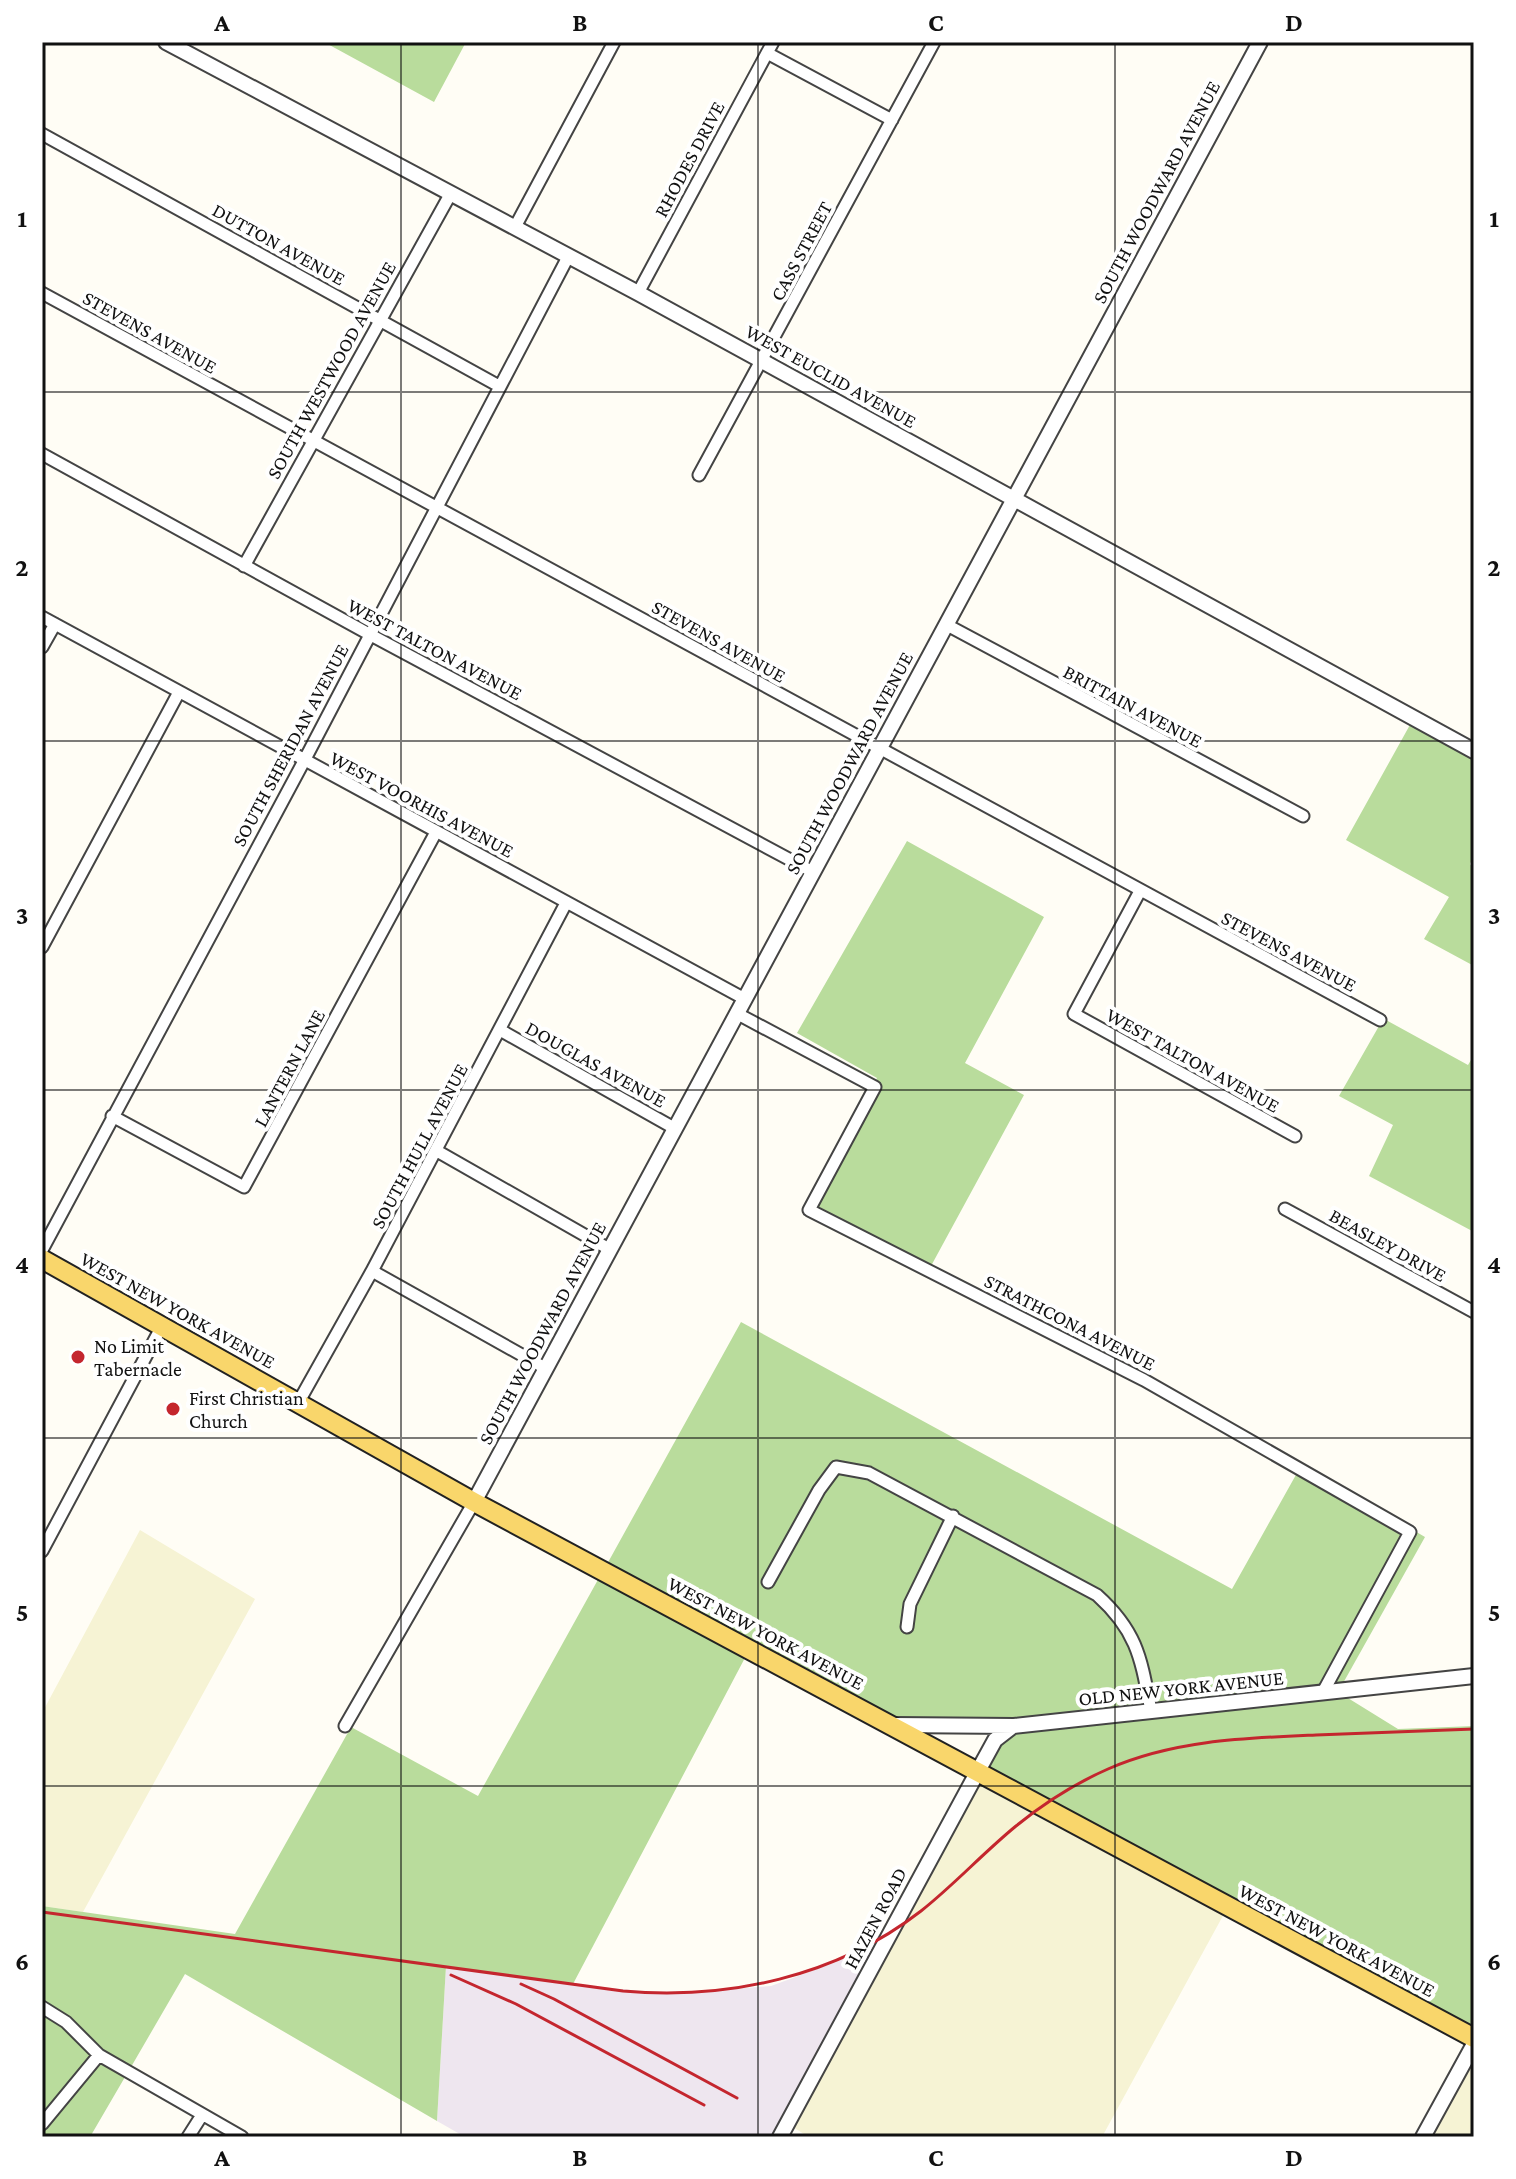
<svg xmlns="http://www.w3.org/2000/svg" width="1516" height="2179" font-family="'Crimson Pro',serif">
	<style>
		.industrial { fill: #eee6ef }
		.farmland { fill: #f6f3d4 }
		.forest { fill: #b9dc9c }
		.lines { fill: none; stroke-linecap: round; stroke-linejoin: round }
		.minor-casing { stroke: #444; stroke-width: 15 }
		.tertiary-casing { stroke: #444; stroke-width: 18 }
		.primary-casing { stroke: #222; stroke-width: 22 }
		.minor { stroke: #fff; stroke-width: 11 }
		.tertiary { stroke: #fff; stroke-width: 14 }
		.primary { stroke: #f9d66b; stroke-width: 18 }
		.rail { stroke: #c4262e; stroke-width: 3 }
		.grid { fill: none; stroke: #111; stroke-width: 2; stroke-opacity: 0.55 }
		.poi-dot { fill: #c4262e; stroke: #fff; stroke-width: 3 }
		.labels { text-anchor: middle; dominant-baseline: central; stroke-width: 8; stroke-linejoin: round; paint-order: stroke }
		.street-label { font-size: 20px; fill: #111; stroke: #fff }
		.poi-label { font-size: 20px; fill: #111; stroke: #fff; text-anchor: start }
		.neatline { fill: none; stroke: #111; stroke-width: 3 }
		.grid-label { font-size: 26px; text-anchor: middle; font-weight: bold; fill: #111 }
	</style>
	<rect width="100%" height="100%" fill="#fffdf5"/>
	<path class="industrial" d="M885 1931 773 2137H465L437 2121 446 1966 573 1984 670 1994 771 1986 839 1961Z"/>
	<path class="farmland" d="M140 1530 255 1599 83 1912 42 1906V1713Z
		M979 1778 1225 1912 1102 2137H809L791 2126Z
		M1474 2054V2137H1429Z"/>
	<path class="forest" d="M324 42H466L434 102Z
		M1411 723 1474 757V855L1470 864 1474 870V966L1424 939 1449 897 1346 840Z
		M907 841 1044 917 965 1063 1024 1095 931 1266 817 1206 877 1078 797 1033Z
		M1386 1020 1468 1065 1474 1055V1232L1369 1176 1393 1125 1339 1096 1379 1026 1382 1027Z
		M741 1322 1232 1589 1297 1473 1403 1534 1320 1687 1017 1720H893L606 1566Z
		M1413 1530 1425 1537 1342 1685 1332 1686Z
		M600 1576 747 1654 573 1984 446 1966 437 2121 185 1974 131 2067 102 2051 69 2018 42 2001V1906L235 1934 351 1727 478 1796Z
		M1343 1695 1398 1729 1474 1726V2032L985 1769 999 1743 1015 1731Z
		M42 2013 63 2027 92 2056 42 2116Z
		M99 2062 125 2077 90 2137H42V2131Z"/>
	<g class="lines">
		<g class="minor-casing">
			<path id="minor" d="M767 53 892 120
				M42 134 499 386
				M515 227 614 42
				M42 293 1380 1020
				M638 293 773 42
				M42 454 369 634 813 872
				M699 475 934 42
				M244 566 451 193
				M42 617 743 998
				M947 625 1303 816
				M42 647 55 624
				M1140 891 1074 1014 1295 1136
				M42 947 179 692
				M736 1013 875 1087 809 1210 1144 1380 1410 1532 1323 1692
				M500 1030 674 1128
				M112 1116 244 1187 436 832
				M437 1151 609 1249
				M1285 1209 1474 1312
				M42 1250 304 761 568 257
				M372 1271 545 1368
				M298 1403 372 1271 566 903
				M42 1551 162 1326
				M768 1582 819 1490 836 1467 869 1473 1097 1595C1138 1632 1141 1659 1151 1711
				M907 1627 910 1604 953 1516
				M345 1726 474 1502
				M42 2007 66 2022 99 2055 242 2137
				M42 2124 99 2055
				M188 2137 202 2115"/>
		</g>
		<g class="tertiary-casing">
			<path id="tertiary" d="M166 42 638 293 1474 751
				M474 1502 1260 42
				M893 1725 1014 1726 1474 1676
				M780 2137 978 1771 995 1740 1013 1726
				M1423 2137 1474 2044"/>
		</g>
		<g class="primary-casing">
			<path id="primary" d="M42 1259 474 1502 1474 2038"/>
		</g>
		<use href="#minor" class="minor"/>
		<use href="#tertiary" class="tertiary"/>
		<use href="#primary" class="primary"/>
		<path class="rail" d="M42 1912 623 1991C728 2000 836 1977 921 1911 954 1885 983 1853 1016 1826 1043 1804 1076 1783 1108 1769 1174 1740 1246 1738 1316 1735 1369 1733 1421 1731 1474 1729
			M451 1975 516 2004 704 2105
			M521 1984 554 1999 737 2098"/>
	</g>
	<path class="grid" d="M401 42V2137M758 42V2137M1115 42V2137M42 392H1474M42 741H1474M42 1090H1474M42 1438H1474M42 1786H1474"/>
	<g class="poi-dot">
		<circle cx="78" cy="1357" r="8"/>
		<circle cx="173" cy="1409" r="8"/>
	</g>
	<g class="labels">
		<g class="street-label">
			<text transform="translate(689 159) rotate(-62)">RHODES DRIVE</text>
			<text transform="translate(1156 192) rotate(-62)">SOUTH WOODWARD AVENUE</text>
			<text transform="translate(279 244) rotate(29)">DUTTON AVENUE</text>
			<text transform="translate(801 251) rotate(-62)">CASS STREET</text>
			<text transform="translate(150 332) rotate(29)">STEVENS AVENUE</text>
			<text transform="translate(331 370) rotate(-61)">SOUTH WESTWOOD AVENUE</text>
			<text transform="translate(831 376) rotate(29)">WEST EUCLID AVENUE</text>
			<text transform="translate(719 641) rotate(29)">STEVENS AVENUE</text>
			<text transform="translate(435 649) rotate(28)">WEST TALTON AVENUE</text>
			<text transform="translate(1133 706) rotate(28)">BRITTAIN AVENUE</text>
			<text transform="translate(290 745) rotate(-62)">SOUTH SHERIDAN AVENUE</text>
			<text transform="translate(849 763) rotate(-62)">SOUTH WOODWARD AVENUE</text>
			<text transform="translate(422 804) rotate(28)">WEST VOORHIS AVENUE</text>
			<text transform="translate(1289 951) rotate(28)">STEVENS AVENUE</text>
			<text transform="translate(1193 1060) rotate(29)">WEST TALTON AVENUE</text>
			<text transform="translate(596 1064) rotate(29)">DOUGLAS AVENUE</text>
			<text transform="translate(289 1068) rotate(-62)">LANTERN LANE</text>
			<text transform="translate(419 1146) rotate(-62)">SOUTH HULL AVENUE</text>
			<text transform="translate(1388 1245) rotate(29)">BEASLEY DRIVE</text>
			<text transform="translate(178 1310) rotate(29)">WEST NEW YORK AVENUE</text>
			<text transform="translate(1070 1322) rotate(27)">STRATHCONA AVENUE</text>
			<text transform="translate(542 1333) rotate(-62)">SOUTH WOODWARD AVENUE</text>
			<text transform="translate(766 1633) rotate(28)">WEST NEW YORK AVENUE</text>
			<text transform="translate(1181 1688) rotate(-6)">OLD NEW YORK AVENUE</text>
			<text transform="translate(875 1918) rotate(-62)">HAZEN ROAD</text>
			<text transform="translate(1337 1940) rotate(28)">WEST NEW YORK AVENUE</text>
		</g>
		<g class="poi-label">
			<text x="94" y="1346">No Limit<tspan x="94" dy="23">Tabernacle</tspan></text>
			<text x="189" y="1398">First Christian<tspan x="189" dy="23">Church</tspan></text>
		</g>
	</g>
	<rect width="1516" height="2179" fill="none" stroke="#ffffff" stroke-width="88"/>
	<rect x="44" y="44" width="1428" height="2091" class="neatline"/>
	<g class="grid-label">
		<text x="222" y="31">A</text>
		<text x="580" y="31">B</text>
		<text x="936" y="31">C</text>
		<text x="1294" y="31">D</text>
		<text x="22" y="227">1</text>
		<text x="1494" y="227">1</text>
		<text x="22" y="576">2</text>
		<text x="1494" y="576">2</text>
		<text x="22" y="924">3</text>
		<text x="1494" y="924">3</text>
		<text x="22" y="1273">4</text>
		<text x="1494" y="1273">4</text>
		<text x="22" y="1621">5</text>
		<text x="1494" y="1621">5</text>
		<text x="22" y="1970">6</text>
		<text x="1494" y="1970">6</text>
		<text x="222" y="2166">A</text>
		<text x="580" y="2166">B</text>
		<text x="936" y="2166">C</text>
		<text x="1294" y="2166">D</text>
	</g>
</svg>
